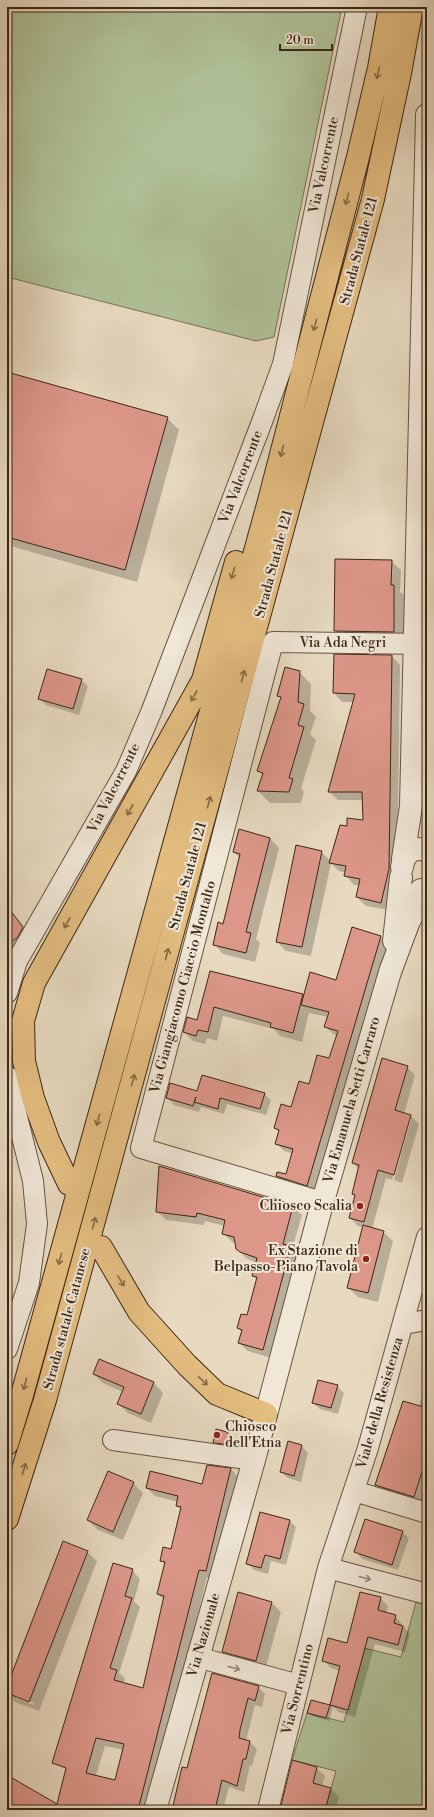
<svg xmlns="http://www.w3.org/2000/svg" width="434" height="1817" font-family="'Libre Bodoni',serif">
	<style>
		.green { fill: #b0c197; stroke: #767456 }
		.shadow { fill: #0003; fill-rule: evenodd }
		.building { fill: #dd9789; stroke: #3b2615; fill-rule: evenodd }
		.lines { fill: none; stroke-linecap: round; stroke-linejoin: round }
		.minor-casing { stroke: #665340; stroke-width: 22 }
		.tertiary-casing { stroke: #665340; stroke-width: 24 }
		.primary-casing { stroke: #3b2615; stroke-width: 24 }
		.minor { stroke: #f0e7d7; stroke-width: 20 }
		.tertiary { stroke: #f0e7d7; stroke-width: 22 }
		.primary { stroke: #e4bd80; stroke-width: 22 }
		.oneway { stroke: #876a45 }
		.oneway2 { stroke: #968676 }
		.poi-dot { fill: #8f2418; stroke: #f0e7d7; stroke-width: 1.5 }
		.labels { text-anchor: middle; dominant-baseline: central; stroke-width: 4; stroke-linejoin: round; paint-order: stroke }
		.street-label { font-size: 14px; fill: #3b2615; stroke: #f0e7d7 }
		.poi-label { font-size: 14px; fill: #3b2615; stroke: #f0e7d7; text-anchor: end }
	</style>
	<rect width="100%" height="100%" fill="#e8dac1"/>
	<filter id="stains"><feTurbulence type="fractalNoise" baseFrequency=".005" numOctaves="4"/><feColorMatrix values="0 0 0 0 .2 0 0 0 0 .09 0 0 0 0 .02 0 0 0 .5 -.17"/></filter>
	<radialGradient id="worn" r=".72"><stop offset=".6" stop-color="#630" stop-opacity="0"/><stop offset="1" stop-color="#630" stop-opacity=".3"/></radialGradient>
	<path class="green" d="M7 7H342L274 337 256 341 7 277Z
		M416 1602 427 1605V1810H372L326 1806 336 1771 292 1760 307 1713 344 1722 364 1648 401 1657Z"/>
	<path class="shadow" d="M7 373 167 418 179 430 137 582 7 545Z
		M391 561 401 570 400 592 404 595 403 641 345 640 335 631Z
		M392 656 400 665 397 878 390 910 366 906 357 897 360 885H354L346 876V873L339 871 331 863 311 956 286 951 277 942 321 852 331 861 348 827 364 821 363 800H338L329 792 354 702H342L334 693Z
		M299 672 311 684 310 711 316 717 310 734 316 740 301 788 304 792 301 803H270L258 791 263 775 258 771 282 699 278 695Z
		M81 680 88 686 79 715 46 705 39 698Z
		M270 838 279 848 256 939 260 943 255 962 223 954 214 944 224 925 240 858 234 852Z
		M7 915 17 919 29 934 24 943 7 957Z
		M380 937 388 944 315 1193 285 1184 277 1176 287 1175 293 1154 284 1151 276 1143 280 1133 275 1128 330 1059 337 1036 333 1034 325 1026 328 1017 309 1013 302 1042 280 1036 274 1029 223 1016 217 1041 207 1038 205 1044 193 1041 184 1032 198 1021 211 972 304 997 337 981Z
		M407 1067 415 1075 404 1114 411 1116 419 1124 402 1183 394 1180 411 1119H409L392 1180 386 1178 372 1229 383 1232 393 1241 378 1302 358 1297 348 1287 363 1227 358 1226 350 1218 356 1196 354 1194 359 1169 353 1163Z
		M198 1092 264 1094 271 1100 266 1115 227 1104 224 1114 201 1107 199 1112 174 1105 167 1098Z
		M160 1168 293 1206 302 1215 292 1250 299 1256 271 1358 248 1351 239 1343 242 1332 238 1328 247 1316 257 1280 253 1276 257 1263 246 1258 237 1249 236 1243 232 1242 223 1233 225 1226 205 1221 204 1225 166 1220 157 1211Z
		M100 1360 154 1383 163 1393 151 1423 128 1413 118 1404 123 1392 103 1383 94 1374Z
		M337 1386 344 1393 338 1414 320 1409 313 1403Z
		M421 1399 427 1401V1487L421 1504 384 1493 377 1485 419 1407Z
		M226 1433 233 1440 240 1449H220L214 1442Z
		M289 1443 302 1446 308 1453 301 1482 288 1478 281 1472Z
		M208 1466 231 1469 239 1478 215 1579 207 1577 149 1810H57L132 1570 140 1579 134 1601 140 1607 119 1673 125 1679 123 1684 144 1689 164 1600 158 1594 165 1565 161 1560 172 1550 182 1510 177 1506 178 1502 155 1496 147 1488 203 1485ZM105 1746 124 1750 116 1781 96 1775Z
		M133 1483 143 1493 123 1540 98 1530 88 1520Z
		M290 1521 296 1527 286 1565 271 1561 268 1574 254 1570 247 1563Z
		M402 1532 409 1538 398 1570 362 1559 356 1552Z
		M87 1552 97 1561 39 1711 15 1702 7 1693V1689ZM16 1696 34 1703V1705L16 1698Z
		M380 1598 388 1606 386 1614 395 1616 410 1634 405 1652 375 1644 355 1717 339 1712 333 1707 329 1721 312 1716 309 1713 312 1701 331 1706 340 1671 331 1668 323 1660 348 1645Z
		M271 1602 281 1612 265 1670 232 1661 223 1652Z
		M213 1674 258 1687 265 1694 262 1707 255 1705 246 1741 250 1742 257 1749 252 1766 250 1765 244 1792 229 1787 223 1810H173L188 1770Z
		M293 1761 317 1768 325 1776 322 1786 331 1789 339 1797 335 1810H281Z"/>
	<path class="building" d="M7 372 168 417 125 570 7 537Z
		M335 559 392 560 391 585H394V632L334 631Z
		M334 654 392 655 389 869 381 903 356 897 360 879 344 876 346 866 329 863 340 825 347 826V818L363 820 362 792H328L355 694 333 693Z
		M285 667 300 671 298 702 304 704 298 725 304 727 289 778 293 779 289 792 257 791 263 773 257 771 281 697 277 696Z
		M47 669 82 679 73 709 38 699Z
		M239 829 270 838 246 932 251 933 246 953 213 945 218 922 223 924 240 854 233 852Z
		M296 845 322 851 302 947 276 942Z
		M7 906 23 927 18 937 7 945Z
		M352 927 381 936 307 1186 276 1176 277 1172 286 1174 293 1149 275 1144 279 1130 274 1128 281 1104 291 1107 299 1081 309 1084 317 1055 329 1058 338 1031 324 1027 329 1012 301 1005 310 972 336 980Z
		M210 971 303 994 293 1033 270 1027 271 1023 214 1007 208 1032 198 1030 196 1036 183 1032 187 1017 197 1020Z
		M382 1058 408 1066 395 1110 411 1115 394 1175 378 1170 364 1222 349 1218 355 1195 352 1194 359 1165 352 1163Z
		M202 1075 265 1093 260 1109 220 1098 218 1109 194 1102 196 1097 193 1106 166 1098 170 1083 197 1091Z
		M159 1166 293 1206 283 1244 291 1246 263 1350 238 1343 242 1330 237 1328 241 1314 247 1315 257 1277 252 1276 257 1258 240 1252 236 1249 234 1237 222 1234 225 1220 197 1213 196 1217 156 1212Z
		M363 1225 384 1231 368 1293 347 1288Z
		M99 1359 154 1382 141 1414 117 1404 124 1387 93 1374Z
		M318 1380 338 1385 331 1408 312 1403Z
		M403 1401 427 1408V1456L414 1497 375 1485Z
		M216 1429 227 1432 234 1442 233 1445 213 1443Z
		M288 1441 302 1445 294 1476 280 1472Z
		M207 1465 231 1468 206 1571 199 1570 138 1810H7V1775L57 1804 66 1768 52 1763 113 1563 133 1569 125 1596 132 1598 110 1668 117 1670 114 1680 143 1688 164 1596 157 1594 165 1562 160 1561 163 1547 171 1549 181 1507 176 1506 178 1496 146 1488 150 1471 202 1484ZM96 1738 124 1744 115 1780 86 1773Z
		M108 1471 134 1482 113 1532 87 1520Z
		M260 1512 290 1520 280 1559 265 1555 261 1568 246 1564Z
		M365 1519 403 1531 392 1565 354 1552Z
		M63 1541 88 1551 29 1702 7 1693V1686Z
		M238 1592 272 1602 256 1661 222 1652Z
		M360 1592 381 1597 378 1610 396 1615 394 1623 403 1626 398 1645 368 1637 348 1710 330 1705 340 1666 322 1661 328 1638 347 1643Z
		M212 1673 259 1686 255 1701 248 1698 240 1730 239 1738 250 1741 246 1759H243L237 1786 222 1780 215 1810H172L182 1767 187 1768Z
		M311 1700 330 1705 326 1718 307 1713Z
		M292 1760 317 1767 313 1783 331 1788 325 1810H280Z"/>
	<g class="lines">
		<g class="minor-casing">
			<path id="minor" d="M7 993 17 961 126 771 152 710 263 419 283 364 357 7
				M7 1076 33 1181 37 1224 29 1283 7 1349
				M322 1202 141 1148 273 642 427 644
				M404 1324 427 1320
				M113 1440 254 1460
				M354 1491 427 1513
				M328 1568 427 1594
				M197 1657 299 1685
				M268 1810 328 1568 368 1448 427 1237"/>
		</g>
		<g class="tertiary-casing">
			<path id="tertiary" d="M403 859 411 806 427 115
				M402 867C404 854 413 845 427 851
				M394 941 401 877
				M155 1810 254 1460 320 1211 390 972 409 921 418 904 421 890"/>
		</g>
		<g class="primary-casing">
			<path id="primary" d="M69 1184 49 1142 33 1098 24 1061 23 1021 34 983 203 680 236 562
				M101 1247 139 1312 187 1365 217 1394 266 1414
				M7 1444 22 1395 269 501 358 157 379 68 390 7
				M7 1519 45 1400 373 199 400 73 412 7"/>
		</g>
		<use href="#minor" class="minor"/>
		<use href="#tertiary" class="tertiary"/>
		<use href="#primary" class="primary"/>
	</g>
	<defs><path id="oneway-shaft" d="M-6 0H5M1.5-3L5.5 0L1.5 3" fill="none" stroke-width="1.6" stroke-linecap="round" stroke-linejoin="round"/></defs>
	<g class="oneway">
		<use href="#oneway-shaft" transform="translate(378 73) rotate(103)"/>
		<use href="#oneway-shaft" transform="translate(347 199) rotate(105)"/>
		<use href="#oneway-shaft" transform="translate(315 325) rotate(105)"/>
		<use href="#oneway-shaft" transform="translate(282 451) rotate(105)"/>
		<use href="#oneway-shaft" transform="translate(233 573) rotate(106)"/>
		<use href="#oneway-shaft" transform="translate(243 676) rotate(-75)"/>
		<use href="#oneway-shaft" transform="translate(194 696) rotate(119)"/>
		<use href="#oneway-shaft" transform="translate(209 802) rotate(-75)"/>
		<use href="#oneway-shaft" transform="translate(130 810) rotate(119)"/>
		<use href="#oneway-shaft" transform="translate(67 923) rotate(119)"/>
		<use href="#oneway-shaft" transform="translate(167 954) rotate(-75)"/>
		<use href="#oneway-shaft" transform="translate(133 1080) rotate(-75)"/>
		<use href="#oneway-shaft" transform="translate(98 1120) rotate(105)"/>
		<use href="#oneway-shaft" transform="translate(94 1223) rotate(-75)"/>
		<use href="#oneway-shaft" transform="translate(60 1259) rotate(105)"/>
		<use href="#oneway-shaft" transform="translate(121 1281) rotate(59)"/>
		<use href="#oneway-shaft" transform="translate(203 1381) rotate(43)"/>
		<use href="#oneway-shaft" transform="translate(25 1384) rotate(105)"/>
		<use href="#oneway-shaft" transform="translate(24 1469) rotate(-73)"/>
	</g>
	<g class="oneway2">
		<use href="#oneway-shaft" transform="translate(365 1578) rotate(15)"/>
		<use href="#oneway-shaft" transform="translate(234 1668) rotate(15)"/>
	</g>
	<g class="poi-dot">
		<circle cx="360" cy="1206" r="4"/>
		<circle cx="366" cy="1259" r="4"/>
		<circle cx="217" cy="1435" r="4"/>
	</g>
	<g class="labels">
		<g class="street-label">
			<text transform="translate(324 165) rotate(-78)">Via Valcorrente</text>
			<text transform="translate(359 251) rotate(-75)">Strada Statale 121</text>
			<text transform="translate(241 477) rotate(-69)">Via Valcorrente</text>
			<text transform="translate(274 564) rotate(-75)">Strada Statale 121</text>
			<text x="343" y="643">Via Ada Negri</text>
			<text transform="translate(114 788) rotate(-63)">Via Valcorrente</text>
			<text transform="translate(188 876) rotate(-75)">Strada Statale 121</text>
			<text transform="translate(183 987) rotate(-75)">Via Giangiacomo Ciaccio Montalto</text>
			<text transform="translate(352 1100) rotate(-74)">Via Emanuela Setti Carraro</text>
			<text transform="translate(67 1319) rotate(-75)">Strada statale Catanese</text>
			<text transform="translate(380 1403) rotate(-74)">Viale della Resistenza</text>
			<text transform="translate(204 1635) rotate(-74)">Via Nazionale</text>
			<text transform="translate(298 1689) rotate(-76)">Via Sorrentino</text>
		</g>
		<g class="poi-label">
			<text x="352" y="1206">Chiosco Scalia</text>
			<text x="358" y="1251">Ex Stazione di<tspan x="358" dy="16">Belpasso-Piano Tavola</tspan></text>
			<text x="225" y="1427" text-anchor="start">Chiosco<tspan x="225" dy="16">dell'Etna</tspan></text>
		</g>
	</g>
	<rect width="434" height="1817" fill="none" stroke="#e8dac1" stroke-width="24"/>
	<rect x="8" y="8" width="418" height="1801" fill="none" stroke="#3b2615" stroke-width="2"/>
	<rect x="12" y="12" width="410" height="1793" fill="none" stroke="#3b2615"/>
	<path d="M280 44v6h52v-6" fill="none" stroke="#3b2615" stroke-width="2"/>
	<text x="286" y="44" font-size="12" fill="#3b2615" stroke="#f0e7d7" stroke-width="3" paint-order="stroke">20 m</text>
	<rect width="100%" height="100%" filter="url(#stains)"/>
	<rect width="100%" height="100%" fill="url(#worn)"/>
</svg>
